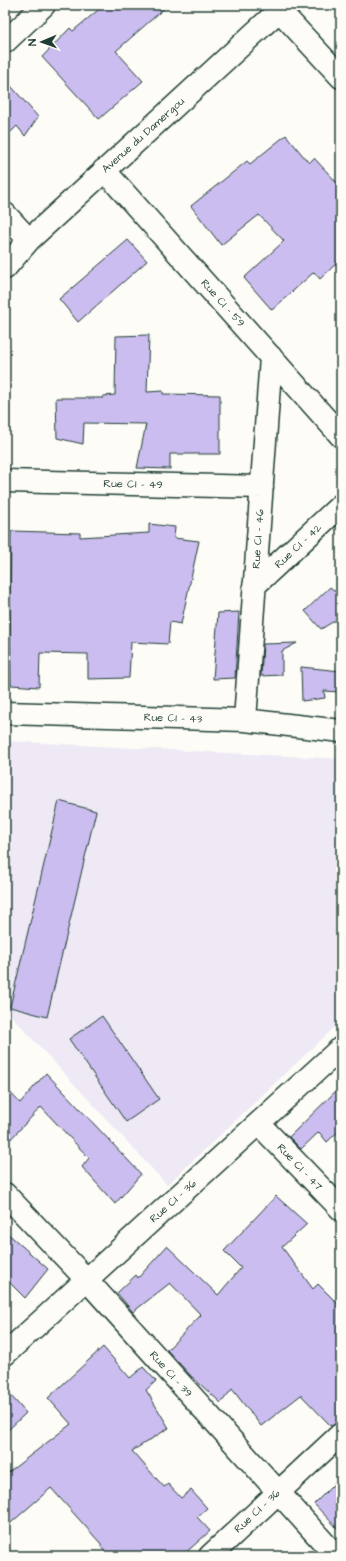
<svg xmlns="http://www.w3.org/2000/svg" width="346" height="1561" font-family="'Architects Daughter',sans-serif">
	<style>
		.built { fill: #eee9f5 }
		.building { fill: #cbbdef; stroke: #1f3d34 }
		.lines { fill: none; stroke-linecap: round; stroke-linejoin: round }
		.minor-casing { stroke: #1f3d34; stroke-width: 25 }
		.minor { stroke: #fdfcf7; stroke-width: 22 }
		.labels { text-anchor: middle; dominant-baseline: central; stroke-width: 3.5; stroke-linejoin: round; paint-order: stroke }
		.street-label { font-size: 11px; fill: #1f3d34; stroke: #fdfcf7 }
	</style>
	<rect width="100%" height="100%" fill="#fdfcf7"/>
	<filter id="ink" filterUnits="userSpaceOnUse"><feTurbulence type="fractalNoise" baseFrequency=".025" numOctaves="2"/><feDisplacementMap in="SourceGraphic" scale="8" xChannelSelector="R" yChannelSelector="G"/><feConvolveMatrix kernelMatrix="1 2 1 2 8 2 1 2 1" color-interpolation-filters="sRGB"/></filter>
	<g filter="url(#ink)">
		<path class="built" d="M5 741 341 759V1021L167 1185 5 1009Z"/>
		<path class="building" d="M104 5H168L116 51 143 81 99 119 42 57 70 28 73 31Z
			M5 79 38 117 25 136 17 126 5 138Z
			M286 135 309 163 314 158 341 187V259L320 279 314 272 272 310 244 278 284 241 259 215 221 245 191 206 247 161 250 164Z
			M128 240 147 261 78 322 59 299Z
			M149 335 147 392 163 391V394L220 395V454H170V469L137 468 146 424 84 423 83 444 57 438 56 398H103V396L115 395 116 336Z
			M149 524 175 527 174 538 199 541 181 624 170 622 168 644 131 642 129 678 88 679V654L40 653 39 687 11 685 10 598 11 531 80 533V537L149 533Z
			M330 587 341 596V617L321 629 305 611Z
			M239 612 235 678 213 679 218 613Z
			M297 643 282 651V675L261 676 263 644Z
			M301 667 341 671V692L324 691 325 698 302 701Z
			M59 801 96 811 47 1017 10 1007Z
			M102 1016 159 1099 126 1122 69 1039Z
			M46 1073 141 1174 115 1204 82 1167 89 1158 41 1107 5 1145V1087L20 1103Z
			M341 1086V1129L327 1142 319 1132 301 1149 289 1137Z
			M276 1196 307 1224 282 1247 313 1289 318 1284 341 1307V1422L331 1426 301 1395 261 1426 232 1389 221 1403 191 1376 167 1350 201 1315 170 1283 133 1312 117 1293 136 1275 138 1278 167 1246 218 1295 241 1268 224 1251Z
			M5 1231 48 1269 25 1298 5 1278Z
			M103 1347 130 1378 143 1367 156 1381 146 1390 169 1428 132 1451 164 1487 168 1484 181 1498 191 1490 207 1508 197 1517 210 1531 182 1556H109L100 1546 102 1545 51 1488 5 1528V1475L71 1424 48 1398Z
			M5 1389 26 1413 5 1433Z
			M341 1477V1532L314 1504Z"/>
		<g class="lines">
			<g class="minor-casing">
				<path id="minor" d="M279 10 341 77
					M5 42 44 5
					M104 170 341 436
					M5 214 29 240
					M5 268 29 240 285 5
					M5 481 262 487
					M254 586 341 505
					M5 713 245 720 341 731
					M245 720 271 357
					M259 1124 341 1209
					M5 1194 86 1279 336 1556
					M5 1354 341 1048
					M210 1556 341 1434"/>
			</g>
			<use href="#minor" class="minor"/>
		</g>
	</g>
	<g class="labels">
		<g class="street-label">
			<text transform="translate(143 135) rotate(-42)">Avenue du Damergou</text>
			<text transform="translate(223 303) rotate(48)">Rue CI - 59</text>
			<text transform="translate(133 484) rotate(1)">Rue CI - 49</text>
			<text transform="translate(258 539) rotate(-86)">Rue CI - 46</text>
			<text transform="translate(298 546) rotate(-43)">Rue CI - 42</text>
			<text transform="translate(173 718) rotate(2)">Rue CI - 43</text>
			<text transform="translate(300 1167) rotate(46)">Rue CI - 47</text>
			<text transform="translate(173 1201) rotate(-42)">Rue CI - 36</text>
			<text transform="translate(171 1374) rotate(48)">Rue CI - 39</text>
			<text transform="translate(257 1511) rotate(-43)">Rue CI - 36</text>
		</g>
	</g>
	<rect width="346" height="1561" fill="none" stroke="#fdfcf7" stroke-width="20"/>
	<rect x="10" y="10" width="326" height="1541" fill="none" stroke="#1f3d34" stroke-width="1.5" filter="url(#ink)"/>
	<g transform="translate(42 42) rotate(268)" stroke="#fdfcf7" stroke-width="3" paint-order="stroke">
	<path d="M0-3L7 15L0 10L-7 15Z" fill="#1f3d34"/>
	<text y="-6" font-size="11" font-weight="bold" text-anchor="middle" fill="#1f3d34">N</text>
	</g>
</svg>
